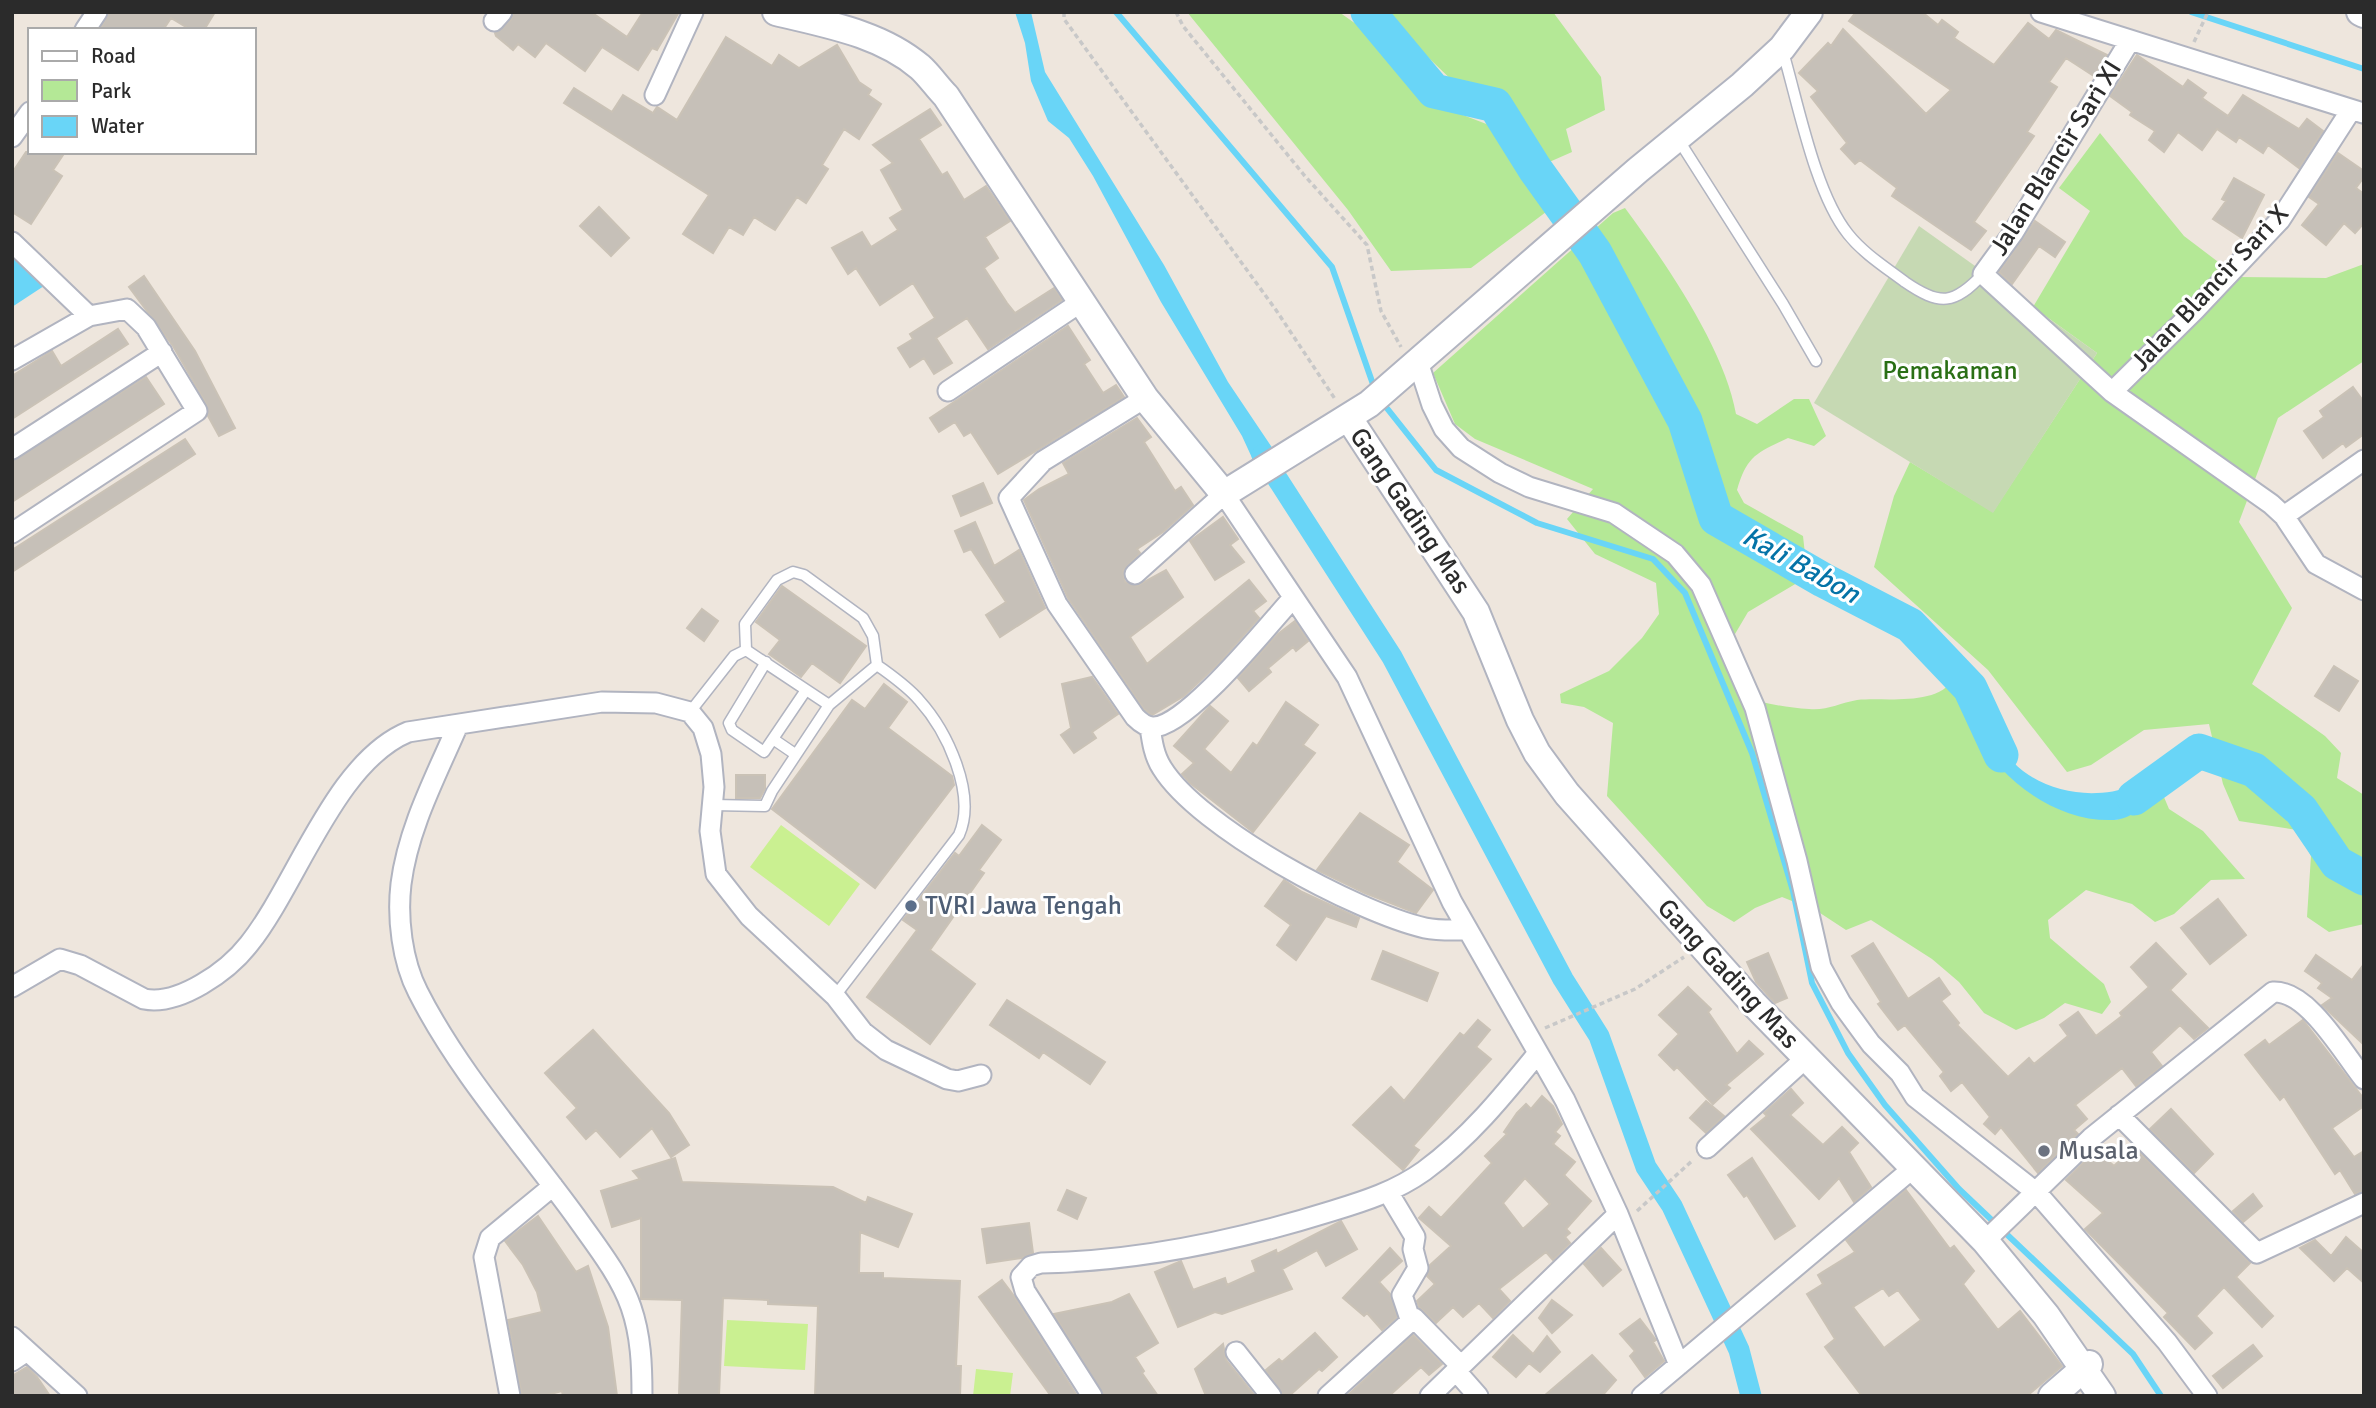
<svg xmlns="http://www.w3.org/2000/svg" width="2376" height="1408" font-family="Signika,sans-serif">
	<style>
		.green { fill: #b4e896 }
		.cemetery { fill: #c6d9b3 }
		.pitch { fill: #caf091 }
		.water { fill: #69d5f7 }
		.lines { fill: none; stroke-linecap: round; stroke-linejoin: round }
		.stream { stroke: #69d5f7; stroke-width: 6 }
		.canal { stroke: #69d5f7; stroke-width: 21 }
		.river { stroke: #69d5f7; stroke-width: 35 }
		.building { fill: #c6c0b8; stroke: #cac2b6; stroke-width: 2; fill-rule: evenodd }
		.lane-casing { stroke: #b1b4c0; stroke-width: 13 }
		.street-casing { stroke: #b1b4c0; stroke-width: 23 }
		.secondary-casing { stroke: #b1b4c0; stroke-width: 30 }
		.path { stroke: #c8c8c8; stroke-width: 3.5; stroke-dasharray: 5 3.5; stroke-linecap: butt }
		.lane { stroke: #fff; stroke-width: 10 }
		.street { stroke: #fff; stroke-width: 19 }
		.secondary { stroke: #fff; stroke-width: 26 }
		.service-dot { fill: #5c6f8a; stroke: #fff; stroke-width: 2.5 }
		.worship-dot { fill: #6b7280; stroke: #fff; stroke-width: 2.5 }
		.labels { text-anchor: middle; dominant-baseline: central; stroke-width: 6; stroke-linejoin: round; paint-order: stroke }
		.street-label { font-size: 26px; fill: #2b2b2b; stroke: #fff }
		.park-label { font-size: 26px; fill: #2a6f15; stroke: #fff }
		.service-label { font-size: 26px; fill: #4e5e75; stroke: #fff; text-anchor: start }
		.worship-label { font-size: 26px; fill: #5b616d; stroke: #fff; text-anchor: start }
		.water-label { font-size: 28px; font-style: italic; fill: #0473a7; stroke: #fff }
	</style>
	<rect width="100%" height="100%" fill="#eee6dd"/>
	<path class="green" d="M1187 12H1339L1356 24 1421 99 1489 125 1550 209 1471 268 1391 271 1348 210Z
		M1381 12H1553L1601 77 1605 110 1566 129 1572 152 1547 163 1500 94 1461 89Z
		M2100 133 2184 236 2238 277 2326 278 2364 264V361L2278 418 2239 522 2292 608 2252 684 2325 736 2341 753 2337 778 2364 795V924L2329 932 2307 917 2311 856 2297 830 2239 821 2223 784 2209 724 2144 730 2091 765 2067 772 1988 670 1874 567 1894 496 1910 462 1993 512 2097 353 2033 307 2090 211 2059 188Z
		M1625 208C1665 262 1725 349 1736 414L1757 424 1794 399H1809L1826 436 1814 446 1788 438C1756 453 1747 456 1737 490L1744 503 1803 536 1805 554 1797 583 1748 612 1722 656 1739 697C1762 702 1785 708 1809 709 1826 711 1840 703 1857 700 1885 697 1938 707 1954 678L1967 690 1988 745 2059 809 2081 816 2116 820 2137 812 2161 790 2169 809 2203 831 2245 879 2211 880 2174 914 2155 922 2132 904 2086 890 2048 920 2050 938 2104 984 2111 1002 2102 1014 2065 1003 2044 1018 2016 1030 1984 1013 1959 982 1932 959 1871 920 1846 930 1817 911 1782 897 1755 908 1734 922 1707 906 1607 796 1613 723 1584 707 1561 703 1560 694 1609 671 1642 638 1659 614 1656 583 1595 554 1567 519 1593 489 1475 439 1455 424 1433 373 1613 213Z"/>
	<path class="cemetery" d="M1919 226 2097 353 1993 513 1814 403Z"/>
	<path class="pitch" d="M781 825 860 884 829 926 750 867Z
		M727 1320 808 1324 805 1370 724 1366Z
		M976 1369 1013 1373 1010 1396H973Z"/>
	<path class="water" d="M1015 12H1031L1045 72 1164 265 1228 382 1273 449 1253 460 1242 436 1161 302 1093 176 1069 138 1048 121 1031 81 1025 43Z
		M12 249 47 284 12 307Z
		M1984 711C1990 722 1993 735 2000 745 2027 790 2086 803 2133 786 2146 781 2158 772 2171 765 2175 781 2166 786 2155 795 2144 806 2131 819 2114 820 2071 822 2028 798 2000 767 1988 754 1984 734 1976 718Z"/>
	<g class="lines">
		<path class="stream" d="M1116 12 1332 267 1375 390
			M2191 12 2364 69
			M1382 402 1436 470 1537 523 1653 559 1685 593 1752 753 1793 891 1812 983 1848 1053 1885 1105 1959 1189 2133 1354 2161 1396"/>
		<path class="canal" d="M1262 455 1392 657 1563 979 1599 1036 1646 1167 1672 1206 1739 1350 1751 1396"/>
		<path class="river" d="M1368 12 1434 91 1495 105 1535 169 1595 253 1685 421 1716 518 1823 580 1910 625 1970 688 2001 755
			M2134 798 2199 751 2254 770 2301 810 2337 863 2364 878"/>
	</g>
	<path class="building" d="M109 12H215L204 30H191L171 18 163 30H100Z
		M514 12H591L627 37 643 12H679L657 50 652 48 638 70 602 47 585 71 546 43 535 57 518 44 513 50 496 36 495 33 511 20Z
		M1856 12H1922L1938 25 1942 20 1958 32 1954 38 1994 65 2028 23 2049 39 2056 30 2107 55 2094 76 2066 58 2049 82 2057 87 2027 132 2034 136 1974 222 1986 231 1971 250 1892 196 1897 188 1860 160 1855 164 1841 149 1847 143 1811 97 1818 91 1799 73 1828 43 1831 46 1843 29 1926 114 1951 90 1849 21Z
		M726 37 772 66 779 55 799 68 837 45 859 82 871 90 868 95 881 104 859 139 844 129 822 165 828 169 806 203 797 197 775 230 754 217 743 235 729 227 713 253 683 234 709 195 564 103 574 88 612 112 623 95 653 113 657 107 677 120Z
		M2137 55 2183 87 2188 80 2206 93 2202 98 2228 116 2243 95 2299 129 2307 119 2323 131 2299 168 2268 145 2263 153 2239 137 2236 142 2217 129 2202 150 2178 132 2164 152 2149 140 2155 131 2130 115 2132 112 2110 96Z
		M930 109 941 125 919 139 942 175 947 172 964 200 986 186 1010 221 985 237 998 258 984 268 1007 303 1015 313 1054 288 1062 300 988 349 967 318 936 338 952 363 934 374 924 358 910 367 898 348 913 339 910 334 935 318 913 283 880 305 856 268 848 274 832 248 862 232 871 247 898 230 890 218 903 210 881 170 893 163 873 145Z
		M26 152H65L53 170 62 176 31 224 12 212V173Z
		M2338 153 2364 171V177L2356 188 2364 194V223L2355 233 2344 223 2326 245 2302 225 2319 204 2309 197Z
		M2234 178 2264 195 2242 238 2213 219 2226 201 2222 199Z
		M599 207 629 238 611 256 580 226Z
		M2035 221 2065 242 2055 257 2039 246 2012 284 1999 272Z
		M144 276 195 351 235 428 219 436 208 416 207 405 173 346 129 287Z
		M1068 326 1090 360 1084 364 1103 393 1116 385 1124 397 998 474 971 432 964 436 955 422 939 432 930 418Z
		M118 329 128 344 12 419V376L52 351 61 366Z
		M146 377 164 404 12 502V461Z
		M2353 387 2364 402V434L2346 447 2343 443 2323 458 2304 431 2324 417 2320 411Z
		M1137 418 1151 437 1144 442 1175 491 1181 487 1193 505 1163 532 1137 549 1140 553 1123 571 1125 582 1137 586 1166 570 1183 597 1130 637 1147 664 1249 580 1266 601 1253 611 1259 618 1218 664 1184 696 1152 715 1144 709 1068 598 1024 500 1039 489 1069 474 1063 463Z
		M185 439 195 454 12 572V550Z
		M983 483 992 503 961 516 953 496Z
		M1223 517 1238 539 1230 545 1244 562 1215 580 1190 541Z
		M975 522 994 566 1019 550 1045 608 1000 637 986 615 1006 602 971 549 964 552 955 531Z
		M782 586 866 646 840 683 812 663 801 677 769 654 780 640 756 622Z
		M702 609 718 621 704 641 687 628Z
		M1295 621 1308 641 1296 651 1293 647 1268 668 1271 672 1249 691 1238 678 1278 634Z
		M2334 666 2358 681 2339 711 2315 696Z
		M1092 677 1118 714 1092 732 1096 738 1074 753 1061 735 1071 728 1062 684Z
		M884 684 907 702 888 728 952 776 954 785 875 888 772 809 852 700 865 709Z
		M1286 702 1318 725 1303 745 1315 753 1253 832 1190 783 1182 774 1194 763 1174 746 1210 706 1228 721 1204 749 1231 773 1253 743 1257 746Z
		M736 775H765V789L760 798H736Z
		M1360 813 1409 845 1397 862 1433 890 1416 913 1365 893 1317 870Z
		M982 825 1001 840 979 870 984 873 930 950 975 984 930 1044 867 997 917 930 903 920 955 853 959 856Z
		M1284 880 1302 892 1359 918 1356 927 1326 916 1296 960 1277 945 1291 925 1265 906Z
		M2218 899 2246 935 2210 964 2181 928Z
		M1873 943 1908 999 1939 978 1950 994 1941 1001 1959 1023 1957 1025 2008 1077 2029 1058 2034 1064 2068 1036 2060 1025 2078 1012 2096 1036 2122 1016 2120 1013 2149 987 2131 967 2156 943 2186 974 2170 990 2208 1028 2194 1039 2180 1025 2151 1052 2162 1066 2136 1086 2122 1068 2075 1105 2087 1119 2074 1130 2078 1134 2038 1173 2001 1127 1995 1134 1984 1124 1990 1117 1962 1082 1951 1091 1940 1076 1944 1072 1905 1025 1898 1030 1878 1004 1881 1002 1852 956Z
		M1383 951 1438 973 1427 1001 1372 979Z
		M1768 953 1787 998 1775 1003 1756 982 1747 962Z
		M2316 955 2352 980 2364 964V1045L2322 1005 2332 998 2318 988 2322 983 2305 971Z
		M1688 987 1711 1009 1708 1012 1737 1054 1749 1041 1763 1054 1726 1085 1730 1088 1713 1104 1677 1067 1674 1070 1659 1055 1679 1034 1659 1015Z
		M1007 1000 1105 1062 1090 1084 1043 1052 1039 1058 990 1025Z
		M1478 1020 1490 1030 1476 1047 1491 1059 1413 1146 1419 1150 1403 1170 1353 1125 1391 1087 1404 1101 1460 1033 1464 1036Z
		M2303 1020 2364 1099V1106L2332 1128 2354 1157 2364 1151V1191L2355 1194 2340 1170 2335 1174 2284 1096 2280 1100 2245 1055 2265 1040 2269 1045Z
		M593 1030 669 1113 689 1145 671 1157 652 1128 620 1157 596 1130 586 1139 567 1117 577 1108 545 1073Z
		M1791 1089 1803 1103 1790 1115 1823 1145 1842 1127 1858 1143 1849 1152 1871 1187 1854 1202 1839 1178 1819 1199 1751 1129 1767 1116 1764 1113Z
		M1542 1096 1553 1106 1562 1124 1555 1132 1560 1136 1553 1144 1575 1162 1564 1175 1591 1201 1566 1229 1570 1233 1565 1237 1570 1243 1553 1260 1546 1252 1499 1289 1510 1301 1493 1318 1479 1303 1463 1317 1453 1307 1436 1323 1419 1307 1417 1301 1435 1284 1427 1276 1430 1265 1451 1246 1419 1218 1429 1207 1441 1218 1492 1163 1485 1156 1507 1134 1504 1132 1517 1113 1526 1104 1531 1109ZM1525 1178 1550 1204 1523 1229 1503 1203Z
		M1706 1101 1724 1116 1706 1133 1690 1118Z
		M2171 1109 2213 1154 2194 1173 2150 1129Z
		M2134 1147 2250 1263 2236 1277 2273 1316 2262 1327 2224 1287 2196 1316 2212 1333 2195 1349 2164 1317 2168 1313 2085 1229 2103 1213 2066 1180 2096 1150 2114 1166Z
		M675 1158 682 1182 833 1187 866 1203 868 1197 912 1214 898 1247 860 1232 859 1273H883V1278L960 1281 956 1366H961L960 1396H815L818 1306 768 1304V1300L723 1298 719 1396H679L682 1300 641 1299V1218L612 1227 601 1191 640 1179 633 1171Z
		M1752 1158 1795 1226 1775 1239 1747 1195 1744 1197 1728 1175Z
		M1067 1190 1086 1198 1077 1219 1058 1210Z
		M1906 1190 1950 1249 1954 1246 1974 1271 1963 1284 1998 1330 2020 1311 2062 1366 2027 1396H1862L1825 1347 1835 1339 1807 1294 1823 1284 1818 1275 1855 1252 1846 1240ZM1883 1288 1889 1296 1898 1290 1921 1320 1884 1348 1853 1307Z
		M2253 1194 2262 1206 2243 1222 2233 1211Z
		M538 1216 576 1272 588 1266 608 1327 617 1396H563L562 1391 543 1396H522L508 1320 542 1312 537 1292 523 1265 505 1241Z
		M1341 1221 1357 1249 1326 1266 1317 1250 1282 1269 1292 1289 1222 1314 1215 1312 1178 1327 1155 1272 1181 1261 1193 1290 1225 1278 1227 1285 1256 1272 1252 1261 1276 1250 1277 1254Z
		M1029 1223 1033 1253 1022 1258 987 1263 982 1229Z
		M2346 1237 2364 1253V1283L2347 1268 2334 1281 2300 1248 2315 1240 2331 1256Z
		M1390 1248 1402 1261 1379 1282 1390 1294 1397 1317 1382 1330 1367 1313 1364 1316 1343 1298Z
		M1601 1248 1621 1270 1603 1286 1584 1264Z
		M1002 1280 1014 1296 1077 1396H1051L979 1297Z
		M1129 1294 1158 1343 1135 1357 1144 1371 1142 1373 1158 1396H1104L1054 1314 1112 1302Z
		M1552 1300 1572 1315 1552 1333 1539 1318Z
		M1640 1319 1656 1340 1653 1342 1664 1361 1645 1377 1630 1356 1635 1351 1620 1334Z
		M1315 1333 1337 1357 1322 1371 1319 1369 1289 1396H1283L1266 1370 1279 1359 1282 1362Z
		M1413 1335 1442 1364 1429 1375 1421 1367 1389 1396H1347Z
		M1513 1335 1533 1354 1547 1336 1560 1352 1540 1372 1529 1363 1516 1377 1493 1357Z
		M1223 1344 1226 1360 1255 1396H1206L1195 1369Z
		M2253 1345 2262 1356 2223 1388 2213 1376Z
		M1592 1355 1616 1380 1602 1396H1544Z
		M27 1367 37 1377 50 1396H12V1376Z"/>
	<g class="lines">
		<g class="lane-casing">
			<path id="lane" d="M1783 52C1798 103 1815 193 1848 234 1863 253 1885 267 1905 282 1940 306 1954 305 1983 274
				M1678 139 1783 304 1816 361
				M746 650 745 624 777 580 793 572 804 575 863 618 873 636 877 665C892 676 907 686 919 700 947 731 977 794 959 835L835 996
				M766 662 729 723 732 730 764 752 806 690
				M690 712 734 656 746 650 829 705
				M773 739 795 754
				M713 805 765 806 772 791 829 705 877 665"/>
		</g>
		<g class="street-casing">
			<path id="street" d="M2041 12 2363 113
				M494 21 502 12
				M85 30 97 12
				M2129 42 2013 233 1983 274 2112 392 2271 504 2284 516 2316 564 2364 590
				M655 95 693 12
				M12 137 30 112
				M12 242 89 316
				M12 360 89 316 127 309 146 327 197 411 12 533
				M1418 362 1432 405 1444 429 1461 448 1500 473 1529 487 1614 513 1675 554 1701 585 1755 708 1797 861 1821 967 1841 1003 1871 1044 1900 1073 1915 1097 2037 1193 2167 1342 2207 1396
				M948 391 1081 302
				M2112 392 2195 310 2280 220 2351 110
				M1145 398 1043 461 1009 498 1057 604 1135 717C1140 722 1146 727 1153 727 1186 728 1269 624 1293 598
				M12 449 162 352
				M2284 516 2364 460
				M1135 574 1224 494 1347 677 1452 902 1565 1100 1618 1214 1679 1365
				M458 725C436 776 408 828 401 884 397 918 402 961 418 992 459 1073 523 1144 576 1217 595 1244 620 1275 631 1307 641 1336 642 1365 642 1396
				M1150 727C1152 741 1154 756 1162 768 1199 828 1356 912 1425 928 1439 931 1454 930 1468 930
				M12 987 60 959 80 965 144 999C179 1006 228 971 249 944 297 884 335 762 408 732L602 702 656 703 690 712 703 728 711 754 714 787 710 831 716 874 749 916 835 996 863 1032 886 1050 947 1079 958 1081 981 1075
				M2119 1115 2257 1253 2364 1203
				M1707 1148 1806 1058
				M1388 1192 1415 1237 1413 1249 1418 1268 1402 1295 1410 1319
				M1985 1241 2091 1138 2273 992C2308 990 2343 1053 2364 1079
				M12 1337 77 1396
				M1236 1352 1271 1396
				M12 1361 27 1351
				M1456 1371 1478 1396
				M510 1396 484 1257 490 1238 553 1186
				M1092 1396 1025 1291 1021 1277 1031 1266 1041 1263C1141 1261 1236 1241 1332 1211 1365 1201 1396 1191 1424 1171 1469 1138 1503 1096 1538 1053
				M1328 1396 1414 1318 1461 1366
				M1430 1396 1618 1214
				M1642 1396 1912 1169"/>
		</g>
		<g class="secondary-casing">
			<path id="secondary" d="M776 12C825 24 880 33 920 67 929 75 937 87 946 96L1145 398 1224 494 1369 404 1638 170 1742 85 1782 48 1809 12
				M2360 12 2364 14
				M1348 417 1476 612 1520 720 1537 753 1567 794 1753 1003 1985 1241 2046 1315 2102 1396
				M2052 1396 2089 1364"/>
		</g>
		<path class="path" d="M1064 12V19L1276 310 1335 399
			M1176 12 1183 26 1304 175 1367 245 1381 311 1401 347
			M2194 42 2208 12
			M1545 1028 1635 989 1684 957
			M1637 1211 1693 1160"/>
		<use href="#lane" class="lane"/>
		<use href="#street" class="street"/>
		<use href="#secondary" class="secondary"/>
	</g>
	<circle class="service-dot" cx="911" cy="906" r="7"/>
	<circle class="worship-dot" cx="2044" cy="1151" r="7"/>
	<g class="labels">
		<g class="street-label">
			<text transform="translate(2056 158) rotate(-58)">Jalan Blancir Sari XI</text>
			<text transform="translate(2210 288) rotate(-47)">Jalan Blancir Sari X</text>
			<text transform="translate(1410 511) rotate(56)">Gang Gading Mas</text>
			<text transform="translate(1728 974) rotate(47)">Gang Gading Mas</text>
		</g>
		<g class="park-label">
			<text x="1950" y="371">Pemakaman</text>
		</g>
		<g class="service-label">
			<text x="925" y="906">TVRI Jawa Tengah</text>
		</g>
		<g class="worship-label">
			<text x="2058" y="1151">Musala</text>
		</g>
		<g class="water-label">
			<text transform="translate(1801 565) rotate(29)">Kali Babon</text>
		</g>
	</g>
	<rect width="2376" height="1408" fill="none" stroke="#2b2b2b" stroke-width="28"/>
	<rect x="28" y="28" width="228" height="126" fill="#ffffff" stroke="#aaaaaa" stroke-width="2"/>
	<rect x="42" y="51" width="35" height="10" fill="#ffffff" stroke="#aaaaaa" stroke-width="2"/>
	<text x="91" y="63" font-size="21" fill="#2b2b2b">Road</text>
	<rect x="42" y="80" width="35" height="21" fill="#b4e896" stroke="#aaaaaa" stroke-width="2"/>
	<text x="91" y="98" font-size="21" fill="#2b2b2b">Park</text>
	<rect x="42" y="116" width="35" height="21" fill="#69d5f7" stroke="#aaaaaa" stroke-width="2"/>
	<text x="91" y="133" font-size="21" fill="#2b2b2b">Water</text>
</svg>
